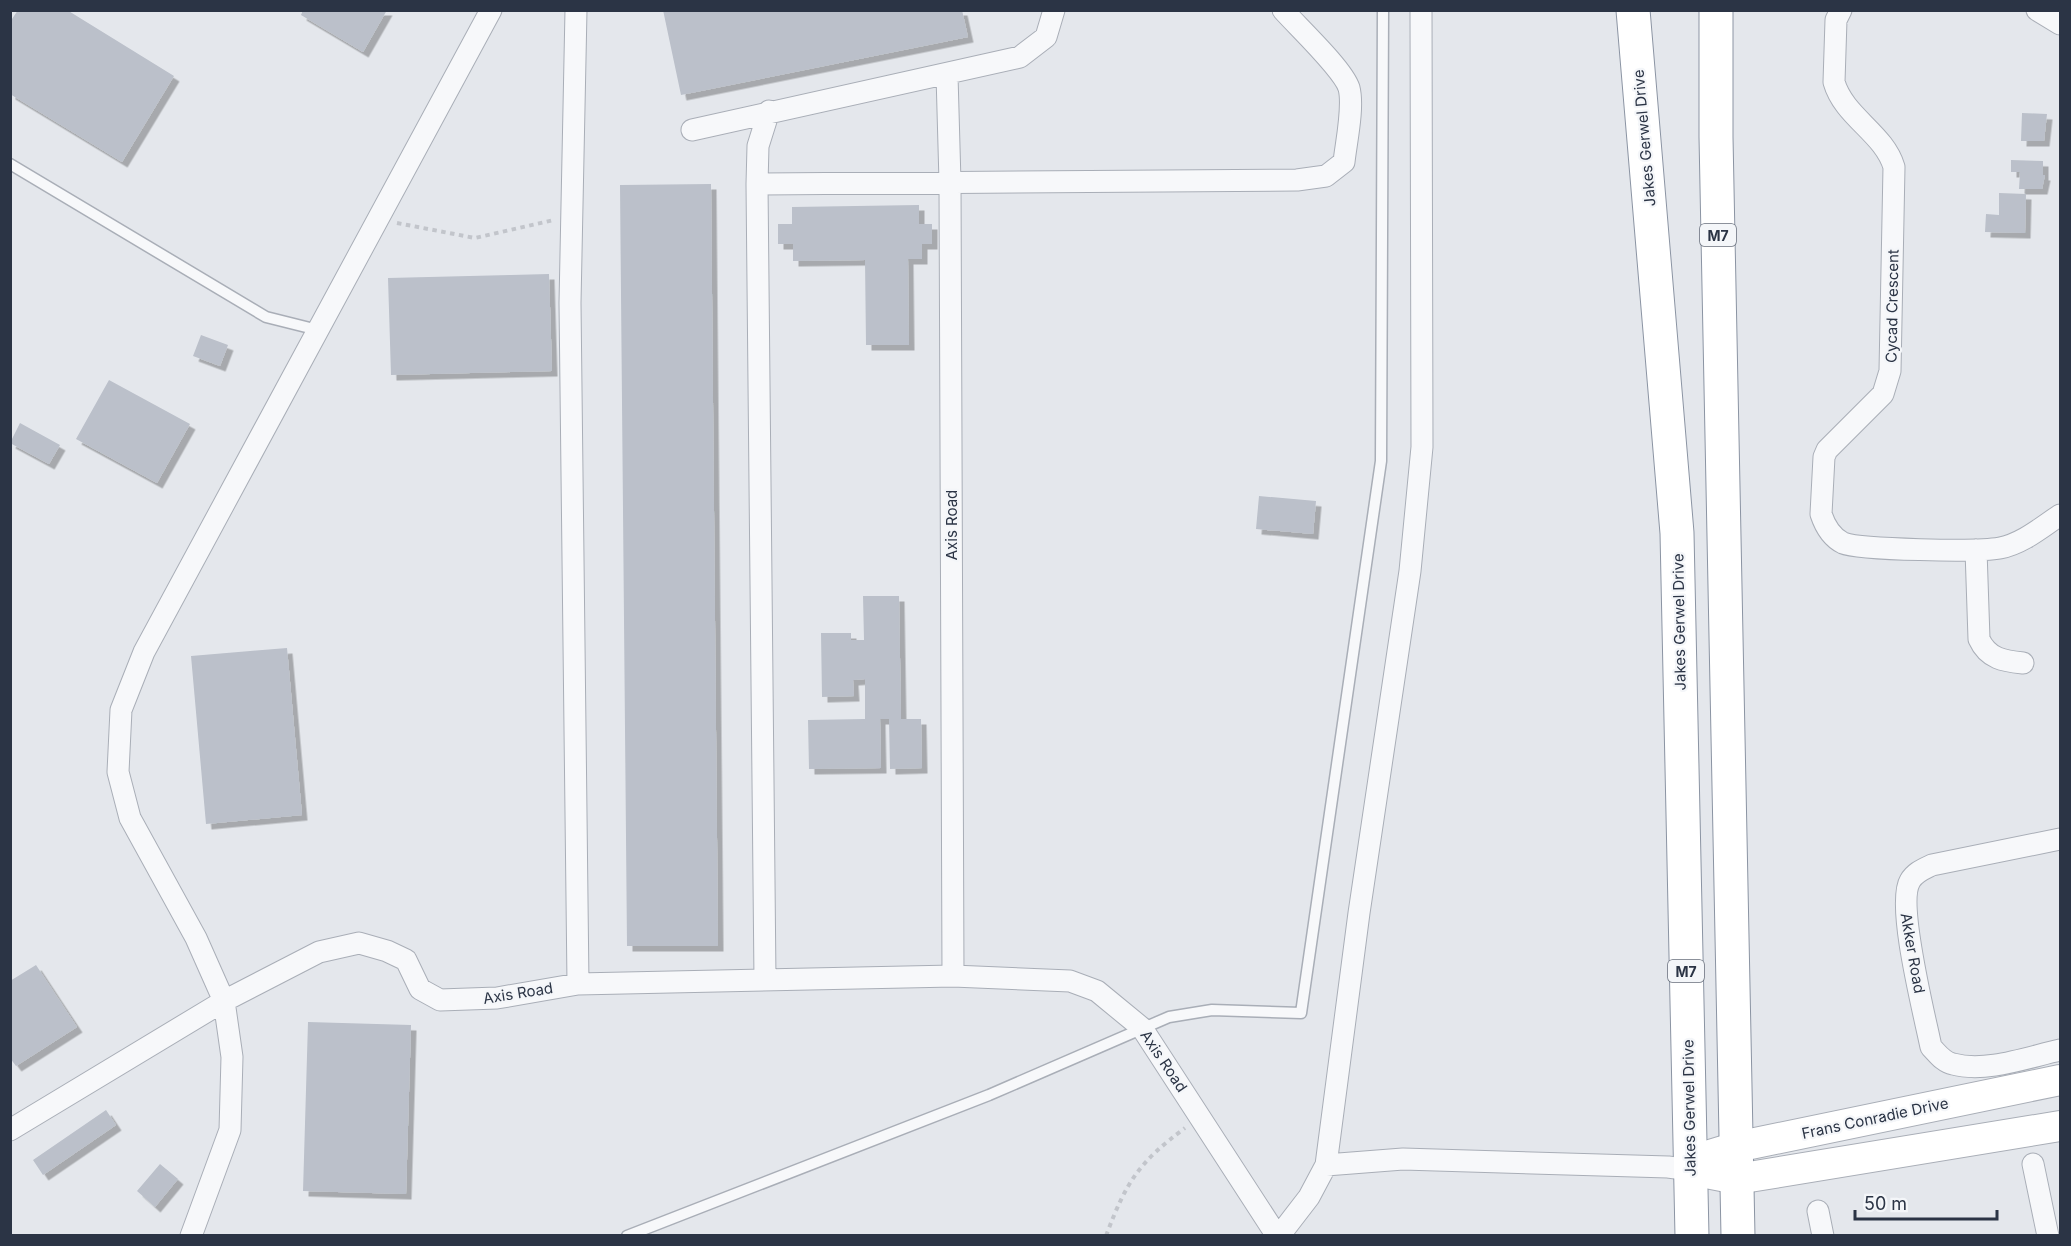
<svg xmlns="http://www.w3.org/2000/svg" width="2071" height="1246" font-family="Inter,sans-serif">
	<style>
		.building { fill: #bbc0ca; filter: url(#shadow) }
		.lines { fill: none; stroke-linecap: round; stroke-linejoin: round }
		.lane-casing { stroke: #a9aeb7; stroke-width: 13 }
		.street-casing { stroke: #a9aeb7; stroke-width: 23 }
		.secondary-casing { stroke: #a9aeb7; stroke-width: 32 }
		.highway-casing { stroke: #8b94a3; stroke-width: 35 }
		.path { stroke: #c2c5cb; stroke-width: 4; stroke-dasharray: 4.5 4.5; stroke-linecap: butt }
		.lane { stroke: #f7f8fa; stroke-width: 10 }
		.street { stroke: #f7f8fa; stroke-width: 21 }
		.secondary { stroke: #fff; stroke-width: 30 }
		.highway { stroke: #fff; stroke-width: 33 }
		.labels { text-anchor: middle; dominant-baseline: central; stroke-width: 4.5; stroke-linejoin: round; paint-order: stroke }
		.shield { fill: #f4f6f9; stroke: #676e7b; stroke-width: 1.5 }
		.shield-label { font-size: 14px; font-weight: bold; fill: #2b3445 }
		.street-label { font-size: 15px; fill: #2b3445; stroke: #f4f6f9 }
	</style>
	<defs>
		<filter id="shadow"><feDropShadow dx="5.5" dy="5.5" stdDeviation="0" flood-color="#0004"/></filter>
	</defs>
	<rect width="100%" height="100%" fill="#e4e7ec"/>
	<path class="building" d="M18 10H67L174 76 122 162 10 94V22Z
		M303 10H387L363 52 301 15Z
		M663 10H962L968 37 681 95Z
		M2022 113 2047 114 2044 141H2021Z
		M2011 160 2043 161V175H2045L2042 189H2019L2020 172H2011Z
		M711 184 718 946H627L620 185Z
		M1999 193 2026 194 2025 233 1985 232 1986 214 1999 215Z
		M919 205V224H932V244H922V259H908L909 345H866L865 260 793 261V244H778V224H792V207Z
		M549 274 552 371 391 375 388 278Z
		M201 335 228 345 220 366 193 356Z
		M109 380 190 424 157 483 76 439Z
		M20 423 60 445 49 464 10 443Z
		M1259 496 1316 501 1313 534 1256 529Z
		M863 596H899L901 719H921L922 768 890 769 889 719H880L881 768 809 769 808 720 865 719V679L853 680 854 696 822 697 821 633H851V640H864Z
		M287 648 302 815 206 824 191 656Z
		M36 965 77 1027 16 1066 10 1058V981Z
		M308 1022 411 1025 406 1194 303 1191Z
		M106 1110 116 1125 43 1175 33 1160Z
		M160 1164 178 1179 155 1207 137 1191Z"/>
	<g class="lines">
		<g class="lane-casing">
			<path id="lane" d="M10 164 266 317 318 330
				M627 1236 989 1095 1169 1017 1212 1010 1301 1013 1381 461 1383 10"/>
		</g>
		<g class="street-casing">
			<path id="street" d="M576 10 570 303 578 984
				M1841 10 1836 20 1834 82C1844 117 1884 133 1894 167L1890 371 1883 394 1827 450 1824 457 1821 514C1825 526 1831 537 1843 543 1860 550 1979 552 2000 548 2022 544 2042 527 2060 515
				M2037 10 2060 24
				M947 75 950 182 953 976
				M692 130 1020 57 1046 37 1054 10
				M757 184 1297 180 1326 176 1344 162C1346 143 1354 107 1349 88 1343 69 1298 27 1283 10
				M1976 550 1979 639C1988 659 2004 661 2023 663
				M2060 839 1932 865C1924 869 1915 872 1910 881 1896 904 1925 1017 1931 1047 1938 1054 1943 1062 1953 1064 1986 1073 2028 1057 2060 1050
				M765 980 757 184 758 146 769 111
				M10 1130 224 1001 319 952 359 943 387 951 406 960 420 989 440 1000 497 998 578 984 953 976 1070 981 1097 991 1142 1028 1277 1236
				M2033 1164 2048 1236
				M1326 1165 1403 1159 1668 1167 1691 1170
				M1818 1211 1823 1236
				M191 1236 230 1130 232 1057 224 1001 196 938 130 818 118 772 121 710 144 652 491 10
				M1279 1236 1309 1197 1326 1165 1359 913 1410 571 1422 447 1421 10"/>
		</g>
		<g class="secondary-casing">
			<path id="secondary" d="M1690 1161 1736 1147 2060 1080
				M1691 1170 1737 1179 2060 1126"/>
		</g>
		<g class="highway-casing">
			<path id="highway" d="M1633 10 1677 533 1692 1236
				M1716 10V137L1738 1236"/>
		</g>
		<path class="path" d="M397 223 475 238 554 220
			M1106 1236C1126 1182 1139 1162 1185 1128"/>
		<use href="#lane" class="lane"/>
		<use href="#street" class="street"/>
		<use href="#secondary" class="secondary"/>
		<use href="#highway" class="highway"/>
	</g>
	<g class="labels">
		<g class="shield">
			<rect x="1700" y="224" width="36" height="22" rx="4.5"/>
			<rect x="1668" y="960" width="36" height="22" rx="4.5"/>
		</g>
		<g class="shield-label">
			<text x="1718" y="235">M7</text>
			<text x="1686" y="971">M7</text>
		</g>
		<g class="street-label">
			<text transform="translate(1644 138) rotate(-95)">Jakes Gerwel Drive</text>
			<text transform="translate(1892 306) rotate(-89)">Cycad Crescent</text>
			<text transform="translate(951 525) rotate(-90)">Axis Road</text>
			<text transform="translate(1679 622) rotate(-91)">Jakes Gerwel Drive</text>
			<text transform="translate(1913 953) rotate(80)">Akker Road</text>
			<text transform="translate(518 993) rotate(-9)">Axis Road</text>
			<text transform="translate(1164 1061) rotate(56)">Axis Road</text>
			<text transform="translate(1689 1108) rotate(-91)">Jakes Gerwel Drive</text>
			<text transform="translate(1875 1118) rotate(-12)">Frans Conradie Drive</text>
		</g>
	</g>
	<rect width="2071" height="1246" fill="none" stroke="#2b3445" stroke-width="24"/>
	<path d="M1855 1210v9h142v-9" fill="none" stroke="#2b3445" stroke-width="3"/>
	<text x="1864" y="1210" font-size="18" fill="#2b3445" stroke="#f4f6f9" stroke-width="4.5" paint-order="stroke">50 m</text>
</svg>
